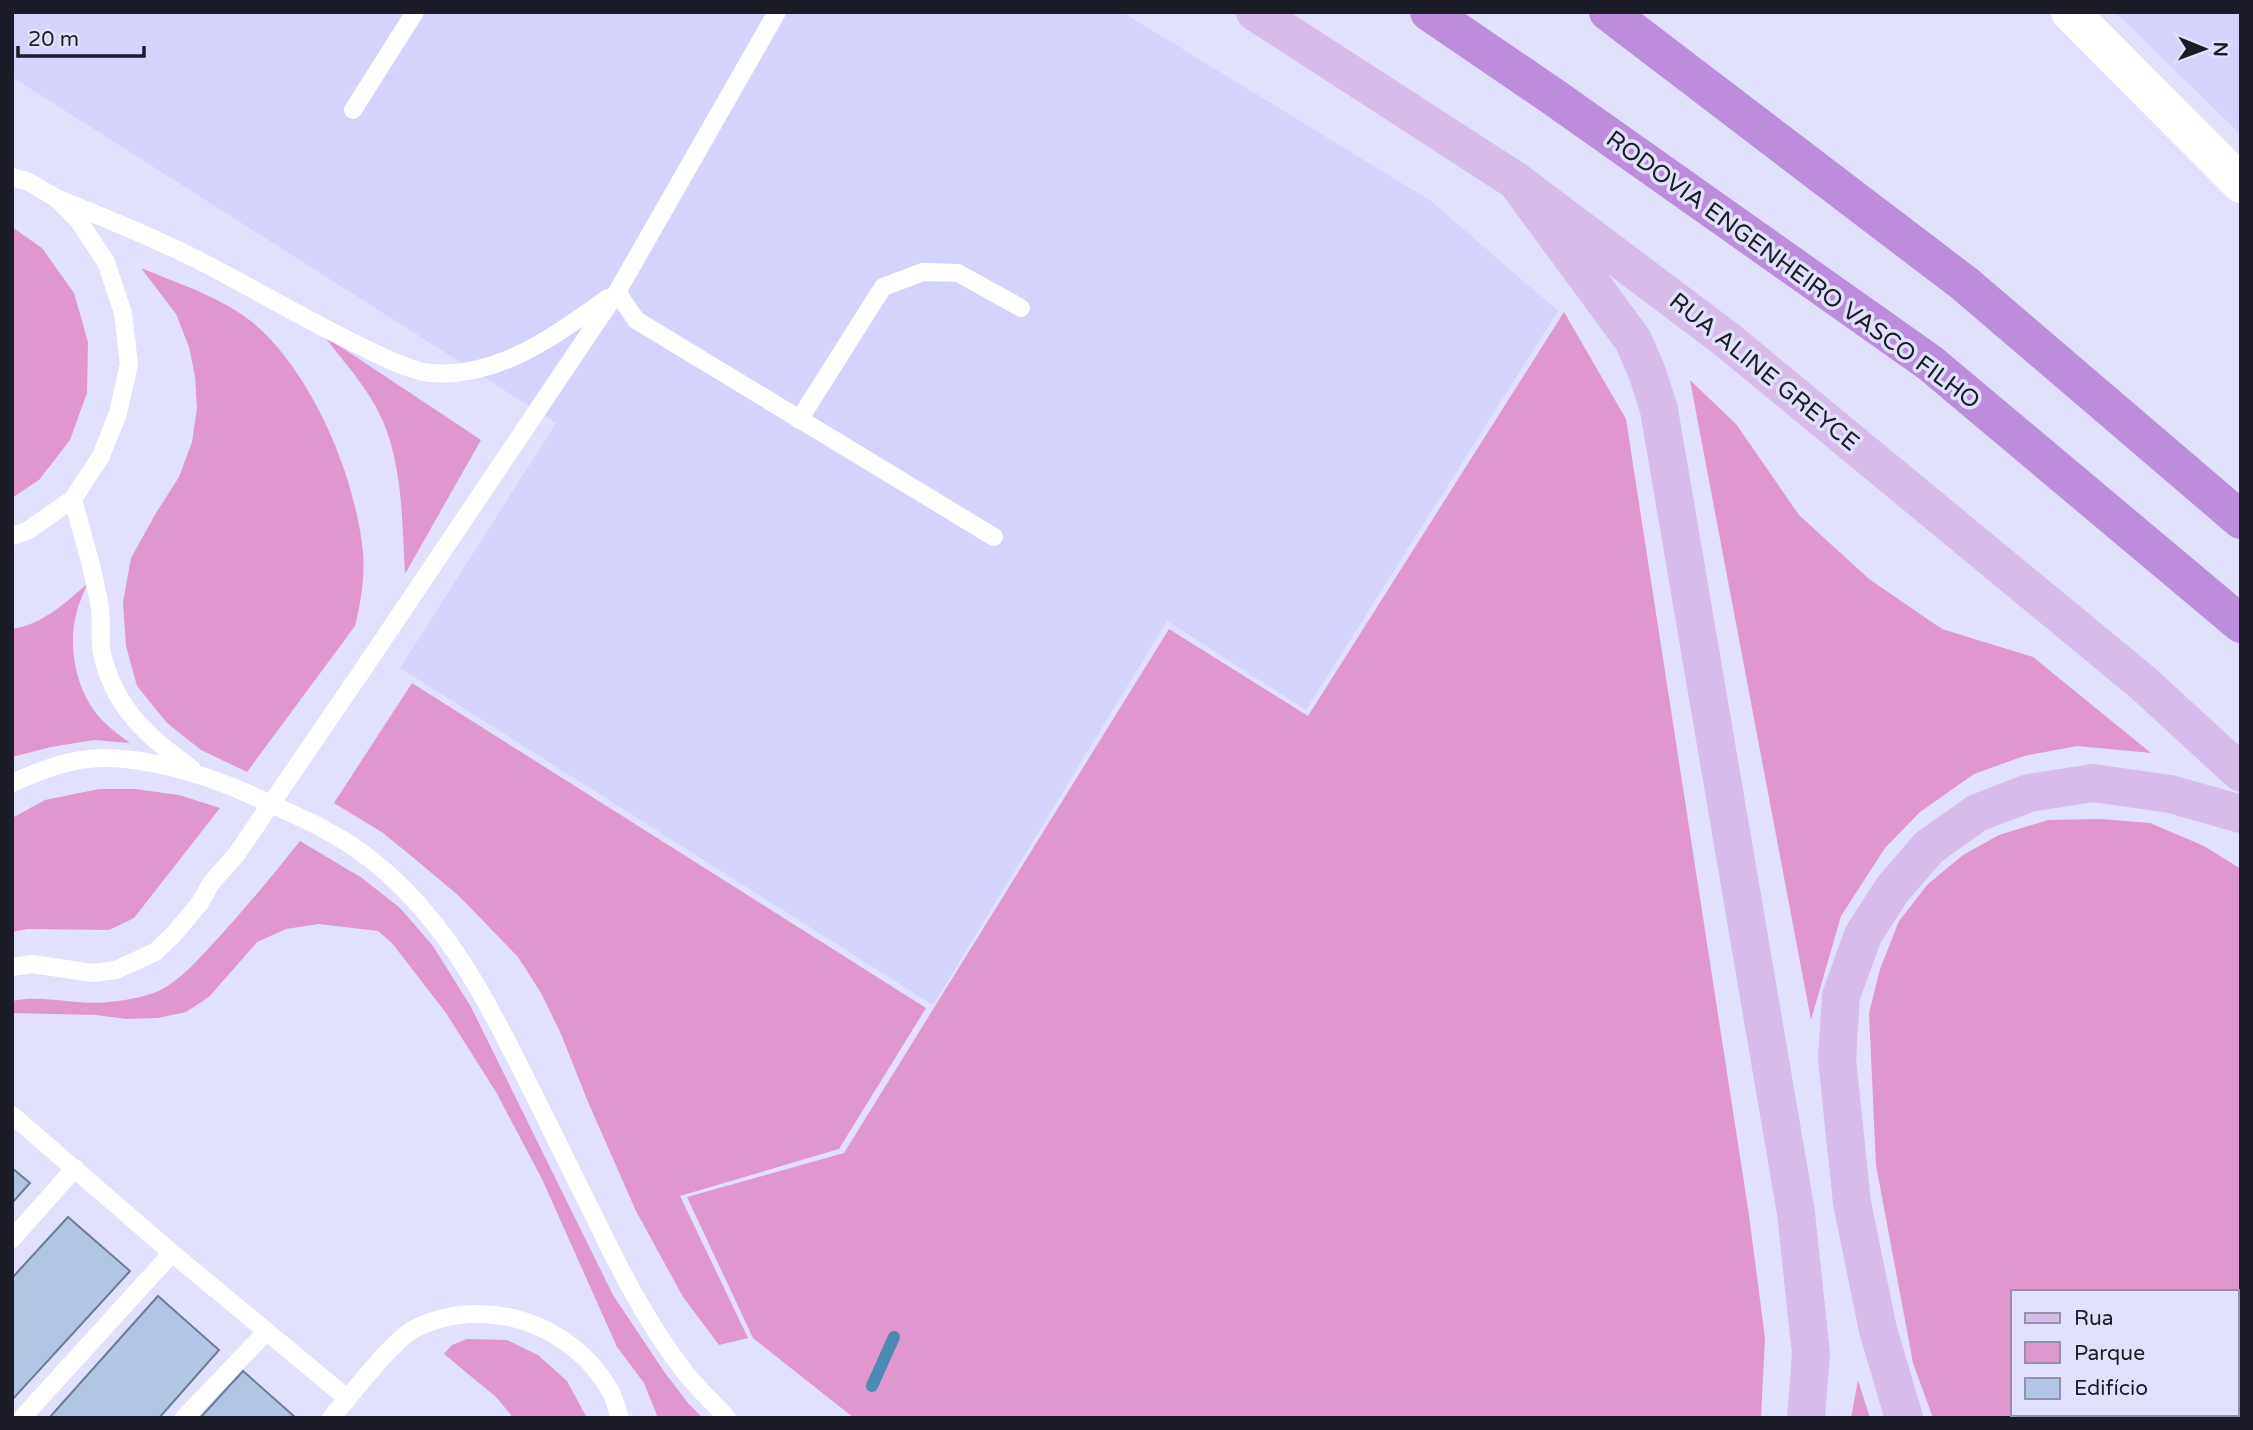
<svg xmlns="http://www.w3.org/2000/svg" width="2253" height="1430" font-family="'Varela Round',sans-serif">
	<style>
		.built { fill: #d4d3fd }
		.green { fill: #df97ce; fill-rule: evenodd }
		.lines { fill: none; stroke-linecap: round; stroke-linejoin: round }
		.stream { stroke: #4b8ab3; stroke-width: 12 }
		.building { fill: #b3c5e4; stroke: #6b7b98; stroke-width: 2 }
		.service { stroke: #fff; stroke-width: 18 }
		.tertiary { stroke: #fff; stroke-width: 38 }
		.primary { stroke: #d7bbeb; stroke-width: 38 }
		.motorway { stroke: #bd8ddd; stroke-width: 38 }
		.labels { text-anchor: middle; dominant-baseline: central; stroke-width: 7; stroke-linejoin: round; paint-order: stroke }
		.street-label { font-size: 24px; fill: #1c1c28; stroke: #e1e1fd }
	</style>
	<rect width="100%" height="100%" fill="#e1e1fd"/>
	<path class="built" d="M12 12H1122L1431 201 1558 311 1306 710 1167 621 933 1005 400 668 556 423 12 77Z
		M2115 12H2241V135Z"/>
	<path class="green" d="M12 227 42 248 74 293 88 342 87 393 70 440 39 480 12 498Z
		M141 268C181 285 226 298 259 328 315 380 355 476 363 552 365 576 361 602 355 626L247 772 201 750 167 723 137 686 126 646 123 602 131 558 156 513 179 477 192 442 197 408 195 376 189 347 176 314Z
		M1564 312 1626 419 1749 1215 1765 1338 1761 1418H854L753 1338 687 1197 844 1153 1169 629 1308 716Z
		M323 335 481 440 405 574C402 523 403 467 382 419 368 388 344 362 323 335Z
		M1690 380 1736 424 1799 515 1869 579 1942 629 2033 657 2151 753 2077 746 2024 756 1974 774 1920 812 1885 848 1841 916 1811 1020Z
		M87 584C83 595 78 605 76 615 67 651 78 697 104 722 112 730 121 736 130 743L94 740 51 747 12 757V629C43 624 64 604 87 584Z
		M412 683 926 1008 839 1149 680 1196 748 1338 719 1345 683 1297 636 1211 588 1102 561 1034 541 993 518 957 460 897 421 864 383 833 334 803Z
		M99 789H135L179 795 220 808 134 918 109 930 28 929 12 932V818L45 800Z
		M2101 819 2150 823 2204 846 2241 869V1418H1933L1913 1363 1876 1165 1869 1013 1880 969 1899 921 1928 884 1963 855 1999 835 2048 820ZM2013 1292H2237V1414H2013Z
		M300 841 362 878 400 908 433 946 471 1007 613 1295 665 1373 688 1403 703 1418H658L644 1383 617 1347 542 1179 496 1092 446 1013 392 943 378 931 319 924 286 929 257 942 209 997 186 1012 158 1018 126 1019 96 1015 12 1013V1001C44 994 76 1006 109 1002 127 1000 150 997 166 987 187 974 203 954 220 936 248 905 274 874 300 841Z
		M467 1339 507 1340 538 1355 567 1381 587 1418H510L511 1415 496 1397 444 1354 452 1345Z
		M1858 1380 1870 1418H1851Z"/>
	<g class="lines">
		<path class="stream" d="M872 1386 894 1337"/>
	</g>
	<path class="building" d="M12 1168 30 1183 12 1203Z
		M68 1217 130 1271 12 1400V1278Z
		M158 1296 219 1350 159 1418H49Z
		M243 1371 296 1418H200Z"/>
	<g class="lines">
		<path class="service" d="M353 110 415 12
			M12 177 29 182 56 198 78 220 106 262 123 313 129 364 118 413 101 456 73 499 27 531 12 536
			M56 198C105 218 155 238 202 262 256 290 308 321 362 347 381 356 410 371 431 373 500 378 555 335 608 298
			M617 292 636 320 994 537
			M799 420 883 287 923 272 958 273 1021 308
			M73 499C82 535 95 572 100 609 102 624 99 639 102 653 114 708 148 737 192 769
			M12 783C41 770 72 758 104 758 148 758 202 774 242 791 290 813 340 832 380 867 450 926 488 1003 528 1083 550 1128 572 1172 594 1216 620 1270 647 1323 684 1371 697 1388 713 1402 727 1418
			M12 967 32 964 93 973 116 970 155 952 173 935 200 903 211 883 236 855 364 668 617 292 777 12
			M12 1115 172 1253 348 1399
			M12 1239 75 1168
			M22 1418 172 1253
			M184 1418 267 1331
			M331 1418C350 1397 394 1338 416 1328 487 1294 573 1324 611 1392 615 1400 617 1410 620 1418"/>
		<path class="tertiary" d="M2070 12 2241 184"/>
		<path class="primary" d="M1255 12 1516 181 1726 339 2143 683 2241 773
			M1516 181 1633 340 1647 372 1659 410 1796 1213 1811 1354 1806 1418
			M1904 1418 1878 1330 1852 1203 1837 1059 1841 996 1863 935 1892 890 1929 847 1977 813 2029 793 2093 783 2170 794 2241 814"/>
		<path class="motorway" d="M1429 12 1555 98 1930 363 2241 624
			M1608 12 1965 284 2241 520"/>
	</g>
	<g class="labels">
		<g class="street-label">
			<text transform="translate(1793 270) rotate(36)">RODOVIA ENGENHEIRO VASCO FILHO</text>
			<text transform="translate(1764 372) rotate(39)">RUA ALINE GREYCE</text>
		</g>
	</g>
	<rect width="2253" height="1430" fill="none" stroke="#1c1c28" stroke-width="28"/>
	<rect x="2011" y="1290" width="228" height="126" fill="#e1e1fd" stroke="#9292a8" stroke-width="2"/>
	<rect x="2025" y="1313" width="35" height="10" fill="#d7bbeb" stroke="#9292a8" stroke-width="2"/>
	<text x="2074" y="1325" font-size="21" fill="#1c1c28">Rua</text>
	<rect x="2025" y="1342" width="35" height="21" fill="#df97ce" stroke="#9292a8" stroke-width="2"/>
	<text x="2074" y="1360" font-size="21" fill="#1c1c28">Parque</text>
	<rect x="2025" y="1378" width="35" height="21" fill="#b3c5e4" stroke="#9292a8" stroke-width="2"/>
	<text x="2074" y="1395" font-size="21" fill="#1c1c28">Edifício</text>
	<g transform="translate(2204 49) rotate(91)" stroke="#e1e1fd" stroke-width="5" paint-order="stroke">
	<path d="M0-5L12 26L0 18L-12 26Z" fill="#1c1c28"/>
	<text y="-10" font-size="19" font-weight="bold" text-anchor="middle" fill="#1c1c28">N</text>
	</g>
	<path d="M18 46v10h126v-10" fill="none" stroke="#1c1c28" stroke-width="3.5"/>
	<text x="28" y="46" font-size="21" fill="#1c1c28" stroke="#e1e1fd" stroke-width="5" paint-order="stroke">20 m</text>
</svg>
